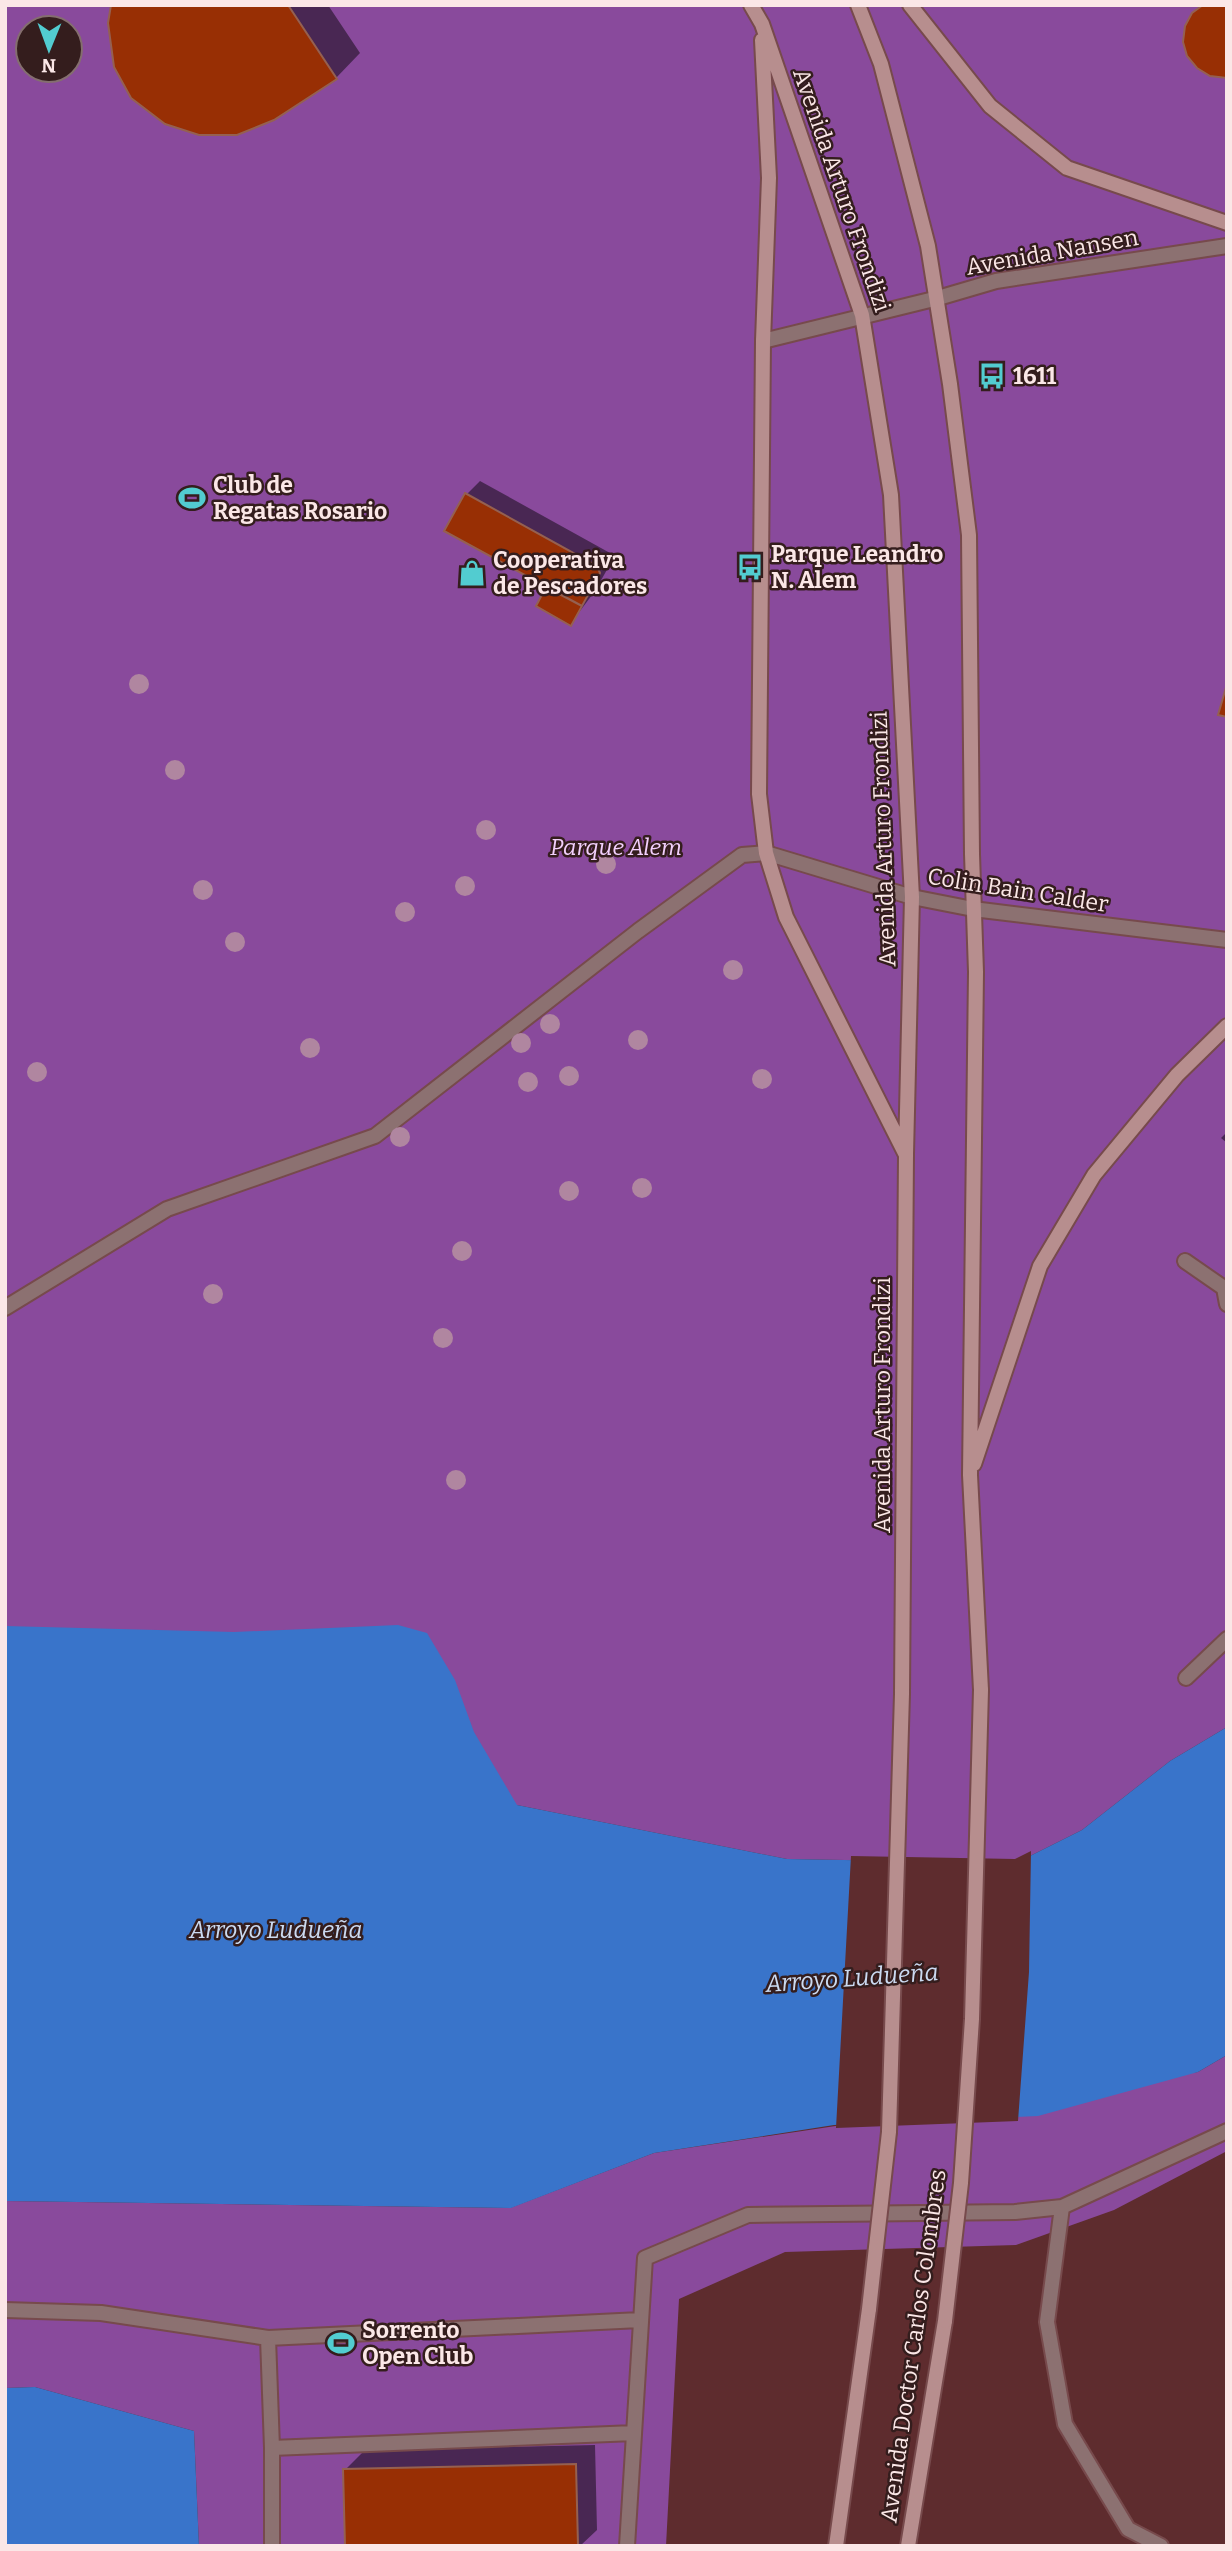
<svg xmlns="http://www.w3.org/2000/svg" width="1232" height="2551" font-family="Bitter,serif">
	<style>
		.green { fill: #894a9c; fill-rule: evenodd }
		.water { fill: #3974ca }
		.pier { fill: #5e2c2e }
		.shadow { fill: #0007 }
		.building { fill: #982f04; stroke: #956050; stroke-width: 2 }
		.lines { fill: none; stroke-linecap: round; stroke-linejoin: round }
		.service-casing { stroke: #774a4c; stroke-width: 18 }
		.minor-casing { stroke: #774a4c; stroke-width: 18 }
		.tertiary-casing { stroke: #774a4c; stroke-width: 18 }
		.secondary-casing { stroke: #774a4c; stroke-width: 18 }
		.service { stroke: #8c7171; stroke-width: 14 }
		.minor { stroke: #8c7171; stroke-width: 14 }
		.tertiary { stroke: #8c7171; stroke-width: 14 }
		.secondary { stroke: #b78e8e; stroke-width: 14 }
		.secondary-bridge-casing { stroke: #774a4c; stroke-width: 18; stroke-linecap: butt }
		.secondary-bridge { stroke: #b78e8e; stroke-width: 14 }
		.tree { fill: #b086a0 }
		.labels { text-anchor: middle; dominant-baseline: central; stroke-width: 5; stroke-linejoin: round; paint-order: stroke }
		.street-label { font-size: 23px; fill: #fbe7e7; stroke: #341d1d }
		.poi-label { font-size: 23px; font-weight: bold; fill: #fbe7e7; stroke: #341d1d; text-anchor: start }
		.park-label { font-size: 23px; font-style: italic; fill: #f3d0fd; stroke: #341d1d }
		.water-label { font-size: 24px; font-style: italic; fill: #cbdaf1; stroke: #341d1d }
	</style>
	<rect width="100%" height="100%" fill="#5e2c2e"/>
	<path class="green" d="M5 5H1227V1727L1170 1761 1082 1830 1016 1863 787 1859 517 1805 5 1830ZM28 28H70V70H28Z
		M1227 2055V2151L1114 2210 1016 2245 785 2252 679 2299 666 2546H199L194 2431 35 2387 5 2388V2201L510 2208 654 2153 1198 2072Z"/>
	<path class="water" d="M398 1625 427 1633 455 1680 474 1732 517 1805 787 1859 1016 1863 1082 1830 1170 1761 1227 1727V2055L1198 2072 1038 2116 834 2125 654 2153 511 2208 5 2201V1626L234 1632Z
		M35 2387 194 2431 199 2546H5V2388Z"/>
	<path class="pier" d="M1031 1851 1029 1972 1018 2121 836 2128 851 1856 1015 1859Z"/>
	<path class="shadow" d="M113 5H328L360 53 336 78Z
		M480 481 610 553 613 559 595 591 571 623 547 588 549 587 467 494Z
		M1227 1132V1143L1221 1138Z
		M595 2445 597 2530 580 2546H347L345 2470 365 2450Z"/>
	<path class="building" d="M111 5H288L337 79 274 120 237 135H199L165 124 131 98 114 67 108 23Z
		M1203 5H1227V78L1210 76 1197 68 1187 56 1183 42 1185 26 1192 13Z
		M465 493 597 566 600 573 582 606 444 531Z
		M546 587 582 606 571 626 536 606Z
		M1227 684V717L1218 715Z
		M576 2464 578 2546H345L343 2469Z"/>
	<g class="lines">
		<g class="service-casing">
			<path id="service" d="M1185 1261 1224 1288 1227 1304
				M1186 1678 1227 1639
				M1062 2207 1047 2322 1065 2424 1128 2529 1161 2546
				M5 2310 101 2313 268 2338 640 2320
				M268 2338 272 2448V2546
				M272 2448 634 2433
				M627 2546 645 2258 748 2215 1015 2212 1062 2207 1227 2131"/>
		</g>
		<g class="minor-casing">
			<path id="minor" d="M5 1308 167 1209 375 1136 638 931 742 855 766 853"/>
		</g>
		<g class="tertiary-casing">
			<path id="tertiary" d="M763 341 938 298 996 281 1227 246
				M766 853 912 897 973 909 1227 940"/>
		</g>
		<g class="secondary-casing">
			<path id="secondary" d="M751 5 762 24 862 315 891 495 912 897 906 1154 902 1694 889 2132
				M858 5 881 64 928 246 950 384 969 535 972 854 976 972 970 1475 981 1690
				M910 5 990 106 1067 168 1227 223
				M762 40 769 178 763 341 759 794 766 853 786 917 905 1153
				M974 1464 1040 1266 1094 1175 1177 1075 1227 1026
				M836 2546 869 2309
				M908 2546 945 2321"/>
		</g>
		<use href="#service" class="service"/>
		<use href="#minor" class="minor"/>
		<use href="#tertiary" class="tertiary"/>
		<use href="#secondary" class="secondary"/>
		<g class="secondary-bridge-casing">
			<path id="secondary-bridge" d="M869 2309 889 2132
				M945 2321 961 2183 972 2019 981 1690"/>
		</g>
		<use href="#secondary-bridge" class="secondary-bridge"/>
	</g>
	<g class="tree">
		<circle cx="139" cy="684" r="10"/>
		<circle cx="175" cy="770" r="10"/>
		<circle cx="486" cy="830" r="10"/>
		<circle cx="606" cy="864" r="10"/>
		<circle cx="465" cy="886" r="10"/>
		<circle cx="203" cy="890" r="10"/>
		<circle cx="405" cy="912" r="10"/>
		<circle cx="235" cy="942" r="10"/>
		<circle cx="733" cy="970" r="10"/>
		<circle cx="550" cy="1024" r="10"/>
		<circle cx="638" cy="1040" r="10"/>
		<circle cx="521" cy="1043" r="10"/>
		<circle cx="310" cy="1048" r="10"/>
		<circle cx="37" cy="1072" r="10"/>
		<circle cx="569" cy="1076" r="10"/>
		<circle cx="762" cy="1079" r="10"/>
		<circle cx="528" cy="1082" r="10"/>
		<circle cx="400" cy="1137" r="10"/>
		<circle cx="642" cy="1188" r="10"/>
		<circle cx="569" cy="1191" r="10"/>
		<circle cx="462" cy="1251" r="10"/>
		<circle cx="213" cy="1294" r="10"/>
		<circle cx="443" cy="1338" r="10"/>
		<circle cx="456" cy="1480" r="10"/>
	</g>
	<defs>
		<g id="bus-bare" transform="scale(2.1)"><path d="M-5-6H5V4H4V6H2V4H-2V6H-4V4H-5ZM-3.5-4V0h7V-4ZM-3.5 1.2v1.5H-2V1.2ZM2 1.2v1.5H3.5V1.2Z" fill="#52ccd0" stroke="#341d1d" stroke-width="2.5" paint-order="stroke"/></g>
		<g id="stadium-bare" transform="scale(2.1)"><path d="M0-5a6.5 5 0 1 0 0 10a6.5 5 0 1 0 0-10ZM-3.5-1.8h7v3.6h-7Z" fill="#52ccd0" stroke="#341d1d" stroke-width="2.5" paint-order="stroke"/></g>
		<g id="shop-bare" transform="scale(2.1)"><path d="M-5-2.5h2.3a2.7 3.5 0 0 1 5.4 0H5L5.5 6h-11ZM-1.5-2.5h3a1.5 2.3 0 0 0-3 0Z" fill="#52ccd0" stroke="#341d1d" stroke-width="2.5" paint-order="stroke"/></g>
	</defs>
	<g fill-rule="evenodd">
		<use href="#bus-bare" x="992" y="376"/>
		<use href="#stadium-bare" x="192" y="498"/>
		<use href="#bus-bare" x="750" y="567"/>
		<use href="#shop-bare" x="472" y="573"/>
		<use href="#stadium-bare" x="341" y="2343"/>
	</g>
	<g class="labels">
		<g class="street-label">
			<text transform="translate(842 190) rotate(71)">Avenida Arturo Frondizi</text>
			<text transform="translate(1052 252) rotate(-10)">Avenida Nansen</text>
			<text transform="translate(883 839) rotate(-92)">Avenida Arturo Frondizi</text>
			<text transform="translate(1018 890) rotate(9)">Colin Bain Calder</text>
			<text transform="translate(882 1405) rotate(-90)">Avenida Arturo Frondizi</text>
			<text transform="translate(913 2346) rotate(-82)">Avenida Doctor Carlos Colombres</text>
		</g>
		<g class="poi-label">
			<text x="1013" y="376">1611</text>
			<text x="213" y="485">Club de<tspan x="213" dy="26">Regatas Rosario</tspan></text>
			<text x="771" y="554">Parque Leandro<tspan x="771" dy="26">N. Alem</tspan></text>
			<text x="493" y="560">Cooperativa<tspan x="493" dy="26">de Pescadores</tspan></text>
			<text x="362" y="2330">Sorrento<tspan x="362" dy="26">Open Club</tspan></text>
		</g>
		<g class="park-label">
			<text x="616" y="847">Parque Alem</text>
		</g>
		<g class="water-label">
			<text x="276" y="1930">Arroyo Ludueña</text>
			<text transform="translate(852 1978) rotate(-4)">Arroyo Ludueña</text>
		</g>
	</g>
	<rect width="1232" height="2551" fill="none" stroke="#fbe7e7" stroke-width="14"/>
	<g transform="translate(49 49) rotate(181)"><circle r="33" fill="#341d1d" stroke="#846e6e" stroke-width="2"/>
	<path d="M0-5L12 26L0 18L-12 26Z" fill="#52ccd0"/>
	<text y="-10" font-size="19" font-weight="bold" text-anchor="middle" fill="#fbe7e7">N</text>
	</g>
</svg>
